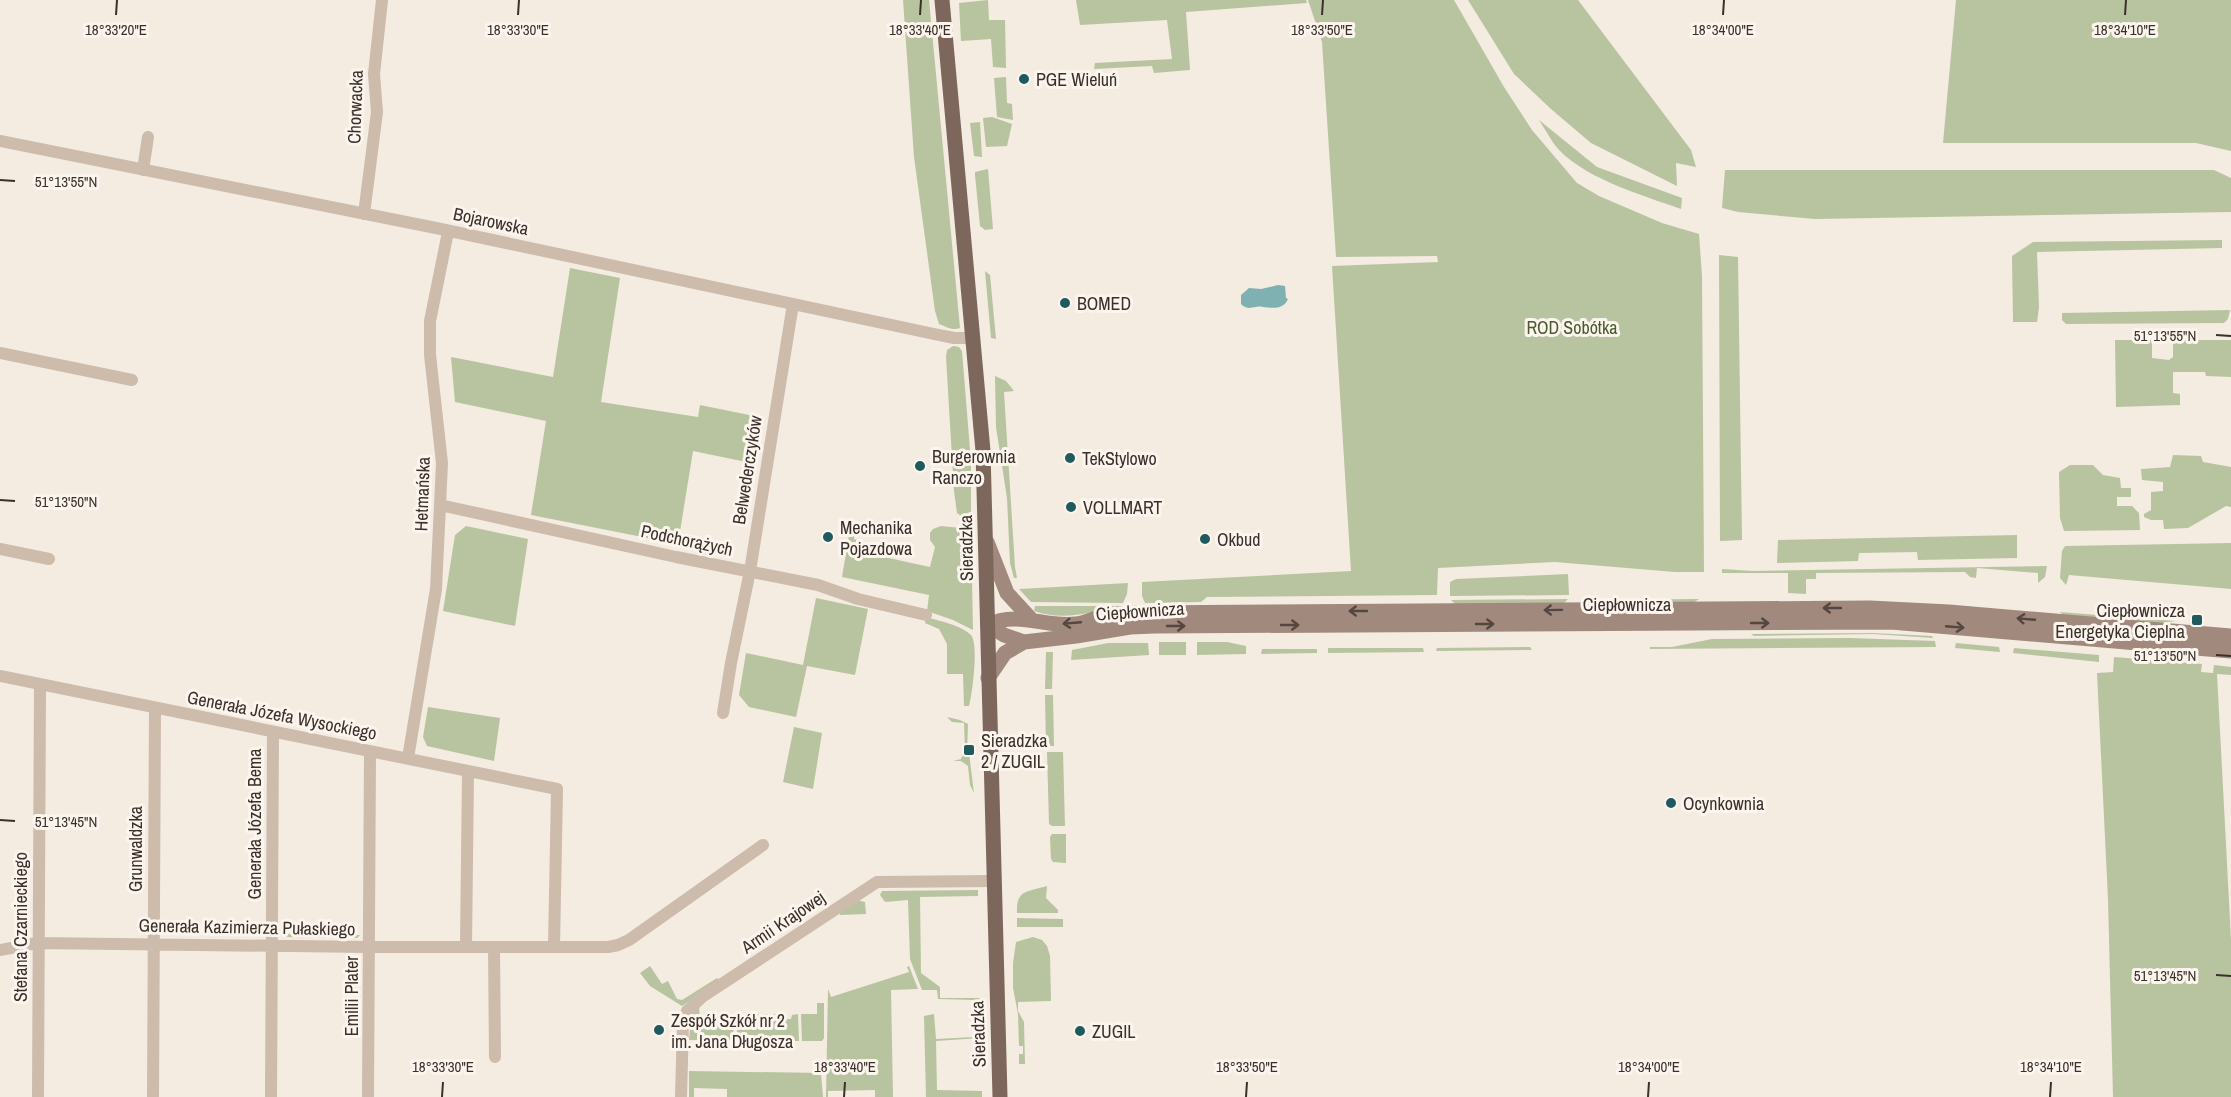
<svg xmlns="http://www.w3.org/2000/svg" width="2231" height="1097" font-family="'Archivo Narrow',sans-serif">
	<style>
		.green { fill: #b8c4a0 }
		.water { fill: #7fb0b2 }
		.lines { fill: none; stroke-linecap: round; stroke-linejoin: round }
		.street { stroke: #cdbbac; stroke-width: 12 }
		.secondary { stroke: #a18a7d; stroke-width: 15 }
		.primary { stroke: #7d675c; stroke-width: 15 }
		.oneway { stroke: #544640 }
		.ticks { fill: none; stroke: #3b302b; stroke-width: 2 }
		.poi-dot { fill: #1f5a5e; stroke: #fbf5ee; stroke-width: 2 }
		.labels { text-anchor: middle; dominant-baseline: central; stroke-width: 6; stroke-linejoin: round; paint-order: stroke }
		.poi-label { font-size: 18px; fill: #3b302b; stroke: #fbf5ee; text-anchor: start }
		.street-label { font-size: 18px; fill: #3b302b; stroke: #fbf5ee }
		.park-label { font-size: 18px; fill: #4a5a2e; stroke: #fbf5ee }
		.ticks-label { font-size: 15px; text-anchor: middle; fill: #3b302b; stroke: #fbf5ee; stroke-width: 6; stroke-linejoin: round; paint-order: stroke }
	</style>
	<rect width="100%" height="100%" fill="#f4ebe1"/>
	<path class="green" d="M903 0H929L960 328C952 331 947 327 939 324L935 311 914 157Z
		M988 0 989 20H1005L1006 68 993 67 991 39 961 41 959 3Z
		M1076 0H1306L1307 3 1186 12 1190 70 1154 73 1152 66 1094 69 1095 63 1172 59 1167 20 1080 25Z
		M1308 0H1454L1504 87 1532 130 1577 183 1599 196 1662 223 1699 234 1702 276 1704 572H1675L1555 562 1438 568 1437 595 1207 597 1201 602 1145 603 1142 596V582L1351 571 1332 266 1438 262 1437 256 1336 257 1322 42Z
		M1468 0H1578L1691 150 1696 167 1676 163 1677 186 1591 143 1551 109 1514 74Z
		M1956 0H2231V151L2196 143H1943Z
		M1006 77 1007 103 1012 104 1013 120 997 117 994 78Z
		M992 117 1012 124 1007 146 986 147 983 118Z
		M1539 120 1597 167 1682 198 1681 209C1642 195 1579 177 1554 144 1549 136 1544 128 1539 120Z
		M980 122 982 157 974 156 970 123Z
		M988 169 993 229 985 230 980 226 975 175V172Z
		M1725 170H2214L2231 178V212L1815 219 1738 212 1722 208Z
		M2222 240V248L2037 252 2039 307 2037 322H2013L2012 256 2033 242Z
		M1719 255 1738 257 1742 540 1720 541Z
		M570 268 620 278 601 402 698 417 700 405 764 418 756 464 693 451 678 544 531 515 546 421 455 402 451 357 553 377Z
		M985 271 990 275 996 339 991 338Z
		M2230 310 2228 319 2224 323 2066 324 2062 320V313Z
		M2115 340H2152V358L2169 360 2173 357V340H2231V377L2206 376 2205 372H2173V393L2180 394V405L2116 407Z
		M953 346 959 347 962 351 971 462V517L961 516 957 513 954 491 946 357 947 350Z
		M995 376 1006 381 1014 391 1004 392 1015 567 1017 578H1014L1010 563 1007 498 996 427Z
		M2173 455 2201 456 2203 462 2231 467V507L2226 506 2188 528 2164 529 2163 520H2151L2144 517V514L2151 510V492L2163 491V482L2142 480 2141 469 2170 467Z
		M2070 465H2093L2103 475 2120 478 2121 488H2131V497H2117V506H2132L2139 513 2140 530 2064 531 2060 518 2059 472Z
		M466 526 528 539 515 626 443 611 455 535Z
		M941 526 971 529 973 630 953 620 927 611 929 595 842 577 850 529 855 530 854 539 885 548 884 557 930 567 935 547 930 540V533L933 529Z
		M2017 535V558L1918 560 1917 552 1859 553 1858 561 1777 563 1778 540Z
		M2231 543V589L2069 575 2066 585 2060 578 2062 551 2065 546Z
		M2047 566 2045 577 2038 583V573L1977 568 1976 578 1970 577 1965 572 1816 573V579H1806V594L1788 593V573H1722V569L1753 571Z
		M1568 574 1569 595 1450 596V582L1456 579Z
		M1128 583 1127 594 1123 603 1031 602 1019 589Z
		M816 598 868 609 855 675 807 666 796 717 749 707 739 695 746 653 803 665Z
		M1568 599 1562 605 1455 604 1451 600Z
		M1699 599 1693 603 1587 606 1582 600Z
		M1035 606H1119C1091 613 1062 621 1034 611Z
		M2060 612 2175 621 2153 625 2063 615Z
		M926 617C939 621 961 625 971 635 979 645 972 695 969 706H964L963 674H947V644L939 629 925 623Z
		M1873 633 1932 636 1933 638 1873 634 1754 636 1751 634Z
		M1850 638 1935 641 1936 647 1650 649V647H1672L1712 639Z
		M1159 642H1186V655H1159Z
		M1197 642H1227L1246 646V654L1197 655Z
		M1108 643H1148L1149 655 1071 660 1072 650Z
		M1956 643 1999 647 2000 652 1955 648Z
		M1530 647 1532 650 1436 651 1437 648Z
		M1328 648H1423L1424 652 1328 653Z
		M2014 648 2099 655V662L2013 653Z
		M1262 649H1317V653L1261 654Z
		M1046 652H1053L1052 689H1045Z
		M2114 657 2202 664 2201 672 2213 673 2214 665 2231 667V675L2217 674 2231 939V1097H2113L2108 899 2097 673 2113 672Z
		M1045 695H1053L1054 746H1046Z
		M428 707 500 718 494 761 427 746 423 737Z
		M947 717 960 720 968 724 967 753H969L974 793 970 785 968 766 961 761H953L961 759 965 749 964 723 952 722Z
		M794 727 822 733 813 789 783 782Z
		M1063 752 1065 826H1052L1049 824 1047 752Z
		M1052 834H1066V863L1053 862 1051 859 1050 837Z
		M1047 886 1046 898 1058 910V913H1017C1016 889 1028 892 1047 886Z
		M978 890V896L920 897 921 973 940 987V998H980L981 1009H975V1000L938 999 937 990H922L910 959 908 900 885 902 880 895 882 891Z
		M857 900 865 902 866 914 840 915V909Z
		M1017 918 1063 919V927H1017Z
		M281 934 360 935 357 938 284 937Z
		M1033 937 1042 940 1047 946 1050 956 1051 1001 1018 1002V1011L1024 1022 1025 1064H1019V1054H1023V1046H1019L1018 1014 1013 988V963L1016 942Z
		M650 966 662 984 668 981 677 999 682 1000 717 978 719 980 682 1006 650 986 640 973Z
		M909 966 918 989 891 990 893 1097H875V1090L828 1091V1097H826L828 989 831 997 909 972 907 967Z
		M817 1003H824V1038L822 1041H802L801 1014H817Z
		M699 1005 700 1022H709L710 1026H716L717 1022 726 1019V1018H734L733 1040H689L691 1017Z
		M753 1014H781L783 1019H791L792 1015 798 1014 799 1041 737 1040V1020L753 1019Z
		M934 1014 936 1039 974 1037 975 1016H979L980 1038 936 1041 937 1090 982 1091V1097H926L924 1016Z
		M689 1071 821 1073 823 1097H727V1089L694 1088V1097H689Z"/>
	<path class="water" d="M1278 285 1285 286 1286 298 1288 299C1283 310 1273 308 1263 307 1254 305 1249 312 1241 304V295L1249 288 1261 289Z"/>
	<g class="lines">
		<path class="street" d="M0 141 436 228 934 334 954 338H974
			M143 170 148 137
			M364 214 377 112 374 74 382 0
			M0 353 132 380
			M440 505 676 557 818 585 858 599 926 615
			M0 549 49 559
			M0 676 557 789 554 947
			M723 713 731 663 750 571 793 304
			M408 758 436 589 442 463 430 355V321L448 232
			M466 946 468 771
			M494 947 495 1057
			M0 950 37 943 369 947H608L618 945 629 940 763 845
			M38 1097 40 685
			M153 1097 155 709
			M271 1097 273 732
			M368 1097 370 751
			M681 1097 683 1023 687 1011 702 997 877 882 994 881"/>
		<path class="secondary" d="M987 542 1007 593 1031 619
			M988 625C1018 610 1044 628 1076 624 1085 623 1094 618 1103 616 1114 614 1125 613 1136 613L1870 608 1949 612 2231 636
			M988 625 1004 635 1024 642
			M988 678 1005 653 1024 642 1076 636 1130 627 1155 626 1891 622 2231 651"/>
		<path class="primary" d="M942 0 983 451 1000 1097"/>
	</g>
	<defs><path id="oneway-shaft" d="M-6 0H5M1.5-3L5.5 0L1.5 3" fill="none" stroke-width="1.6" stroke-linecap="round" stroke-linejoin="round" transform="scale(1.5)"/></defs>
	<g class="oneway">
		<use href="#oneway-shaft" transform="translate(1832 608) rotate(180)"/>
		<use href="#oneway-shaft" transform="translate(1553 610) rotate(179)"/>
		<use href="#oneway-shaft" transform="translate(1358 611) rotate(180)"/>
		<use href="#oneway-shaft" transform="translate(2026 619) rotate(-175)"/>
		<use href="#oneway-shaft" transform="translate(1072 623) rotate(175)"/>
		<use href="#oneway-shaft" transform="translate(1760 623)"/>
		<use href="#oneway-shaft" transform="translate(1485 624)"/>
		<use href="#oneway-shaft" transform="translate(1290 625)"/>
		<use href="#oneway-shaft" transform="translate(1176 626)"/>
		<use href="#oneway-shaft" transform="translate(1955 627) rotate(5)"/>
	</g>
	<path class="ticks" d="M116 15 117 0M518 15 519 0M920 15 921 0M1322 15 1323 0M1723 15 1724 0M2125 15 2126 0M0 180 15 181M2216 335 2231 336M0 500 15 501M2216 655 2231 656M0 820 15 821M2216 975 2231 976M442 1097 443 1082M844 1097 845 1082M1246 1097 1247 1082M1648 1097 1649 1082M2050 1097 2051 1082"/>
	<g class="poi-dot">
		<circle cx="1024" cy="79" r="6"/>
		<circle cx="1065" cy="303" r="6"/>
		<circle cx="1070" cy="458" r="6"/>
		<circle cx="920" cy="466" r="6"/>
		<circle cx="1071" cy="507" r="6"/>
		<circle cx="828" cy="537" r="6"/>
		<circle cx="1205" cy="539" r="6"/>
		<rect x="2191" y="614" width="12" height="12" rx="3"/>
		<rect x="963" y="744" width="12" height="12" rx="3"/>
		<circle cx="1671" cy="803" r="6"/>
		<circle cx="659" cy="1030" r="6"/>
		<circle cx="1080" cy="1031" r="6"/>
	</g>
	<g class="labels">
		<g class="poi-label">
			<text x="1036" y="79">PGE Wieluń</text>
			<text x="1077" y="303">BOMED</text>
			<text x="932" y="456">Burgerownia<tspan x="932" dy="21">Ranczo</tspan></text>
			<text x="1082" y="458">TekStylowo</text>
			<text x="1083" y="507">VOLLMART</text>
			<text x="840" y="527">Mechanika<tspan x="840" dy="21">Pojazdowa</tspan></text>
			<text x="1217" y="539">Okbud</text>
			<text x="2185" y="610" text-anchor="end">Ciepłownicza<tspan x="2185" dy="21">Energetyka Cieplna</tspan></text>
			<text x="981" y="740">Sieradzka<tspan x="981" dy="21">2 / ZUGIL</tspan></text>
			<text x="1683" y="803">Ocynkownia</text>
			<text x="671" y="1020">Zespół Szkół nr 2<tspan x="671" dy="21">im. Jana Długosza</tspan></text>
			<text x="1092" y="1031">ZUGIL</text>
		</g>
		<g class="street-label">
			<text transform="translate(355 107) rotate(-88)">Chorwacka</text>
			<text transform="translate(491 221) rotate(12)">Bojarowska</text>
			<text transform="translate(747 470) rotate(-81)">Belwederczyków</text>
			<text transform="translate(422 494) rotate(-88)">Hetmańska</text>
			<text transform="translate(687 540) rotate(12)">Podchorążych</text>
			<text transform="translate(966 548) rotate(-91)">Sieradzka</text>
			<text x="1627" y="604">Ciepłownicza</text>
			<text transform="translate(1140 611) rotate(-4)">Ciepłownicza</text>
			<text transform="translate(282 715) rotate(11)">Generała Józefa Wysockiego</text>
			<text transform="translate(254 824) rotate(-90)">Generała Józefa Bema</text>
			<text transform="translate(135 849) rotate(-90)">Grunwaldzka</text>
			<text transform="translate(783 922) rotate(-34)">Armii Krajowej</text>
			<text transform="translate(20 927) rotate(-90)">Stefana Czarnieckiego</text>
			<text transform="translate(247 927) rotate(1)">Generała Kazimierza Pułaskiego</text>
			<text transform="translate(351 996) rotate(-90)">Emilii Plater</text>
			<text transform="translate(978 1034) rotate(-92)">Sieradzka</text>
		</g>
		<g class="park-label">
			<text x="1572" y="327">ROD Sobótka</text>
		</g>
	</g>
	<g class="ticks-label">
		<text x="116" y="35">18°33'20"E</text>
		<text x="518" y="35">18°33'30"E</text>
		<text x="920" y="35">18°33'40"E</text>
		<text x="1322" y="35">18°33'50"E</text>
		<text x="1723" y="35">18°34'00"E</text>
		<text x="2125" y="35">18°34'10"E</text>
		<text x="66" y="187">51°13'55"N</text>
		<text x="2165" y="341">51°13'55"N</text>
		<text x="66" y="507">51°13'50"N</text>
		<text x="2165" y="661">51°13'50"N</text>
		<text x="66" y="827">51°13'45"N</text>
		<text x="2165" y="981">51°13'45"N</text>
		<text x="443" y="1072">18°33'30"E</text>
		<text x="845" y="1072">18°33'40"E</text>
		<text x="1247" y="1072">18°33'50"E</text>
		<text x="1649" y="1072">18°34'00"E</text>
		<text x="2051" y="1072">18°34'10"E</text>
	</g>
</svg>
